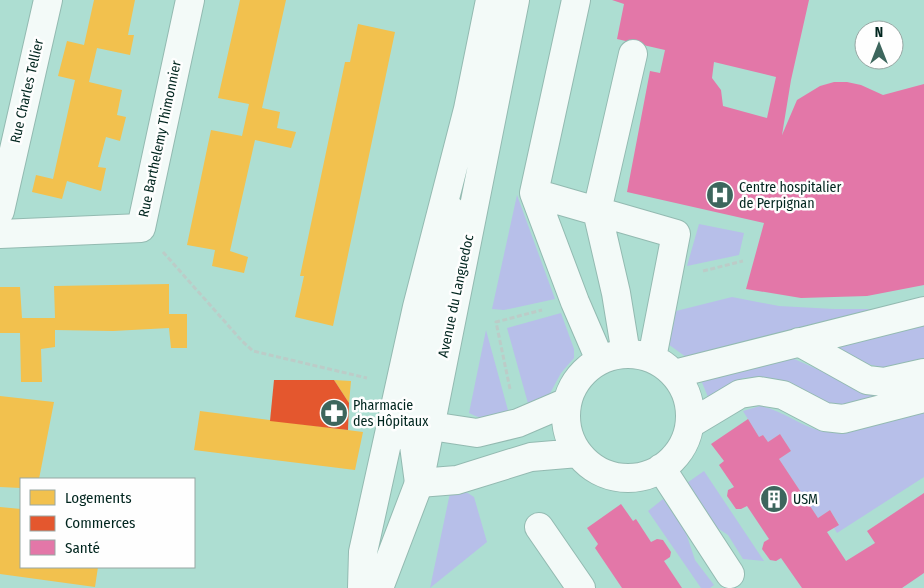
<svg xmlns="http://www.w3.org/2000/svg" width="924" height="588" font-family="'Fira Sans Condensed',sans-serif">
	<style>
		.green { fill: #b7bfe9 }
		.homes { fill: #f2c14e }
		.shops { fill: #e4572e }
		.health { fill: #e377a8; fill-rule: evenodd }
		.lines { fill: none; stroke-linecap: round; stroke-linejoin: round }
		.minor-casing { stroke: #93bab1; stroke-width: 30 }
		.major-casing { stroke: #93bab1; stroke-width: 30 }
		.path { stroke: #bcccc8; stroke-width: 3; stroke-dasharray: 5 2.5; stroke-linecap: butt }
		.minor { stroke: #f3faf8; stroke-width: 28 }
		.major { stroke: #f3faf8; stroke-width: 28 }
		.labels { text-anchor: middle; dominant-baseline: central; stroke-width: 5; stroke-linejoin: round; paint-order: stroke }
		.street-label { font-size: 14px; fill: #00251e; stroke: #fefefe }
		.poi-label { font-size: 14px; fill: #00251e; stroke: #fefefe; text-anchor: start }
	</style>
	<rect width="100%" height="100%" fill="#added2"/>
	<path class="green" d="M517 195 555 299 504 310 492 309Z
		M699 224 744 233 739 255 687 266Z
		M732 297 779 306 834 309H883L686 357 668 344 672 312Z
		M561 313 574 349V358L561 373 547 399 529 407 507 328Z
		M924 324V360C915 363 906 366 897 367 872 370 850 357 829 346Z
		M486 330 509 414C494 419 484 421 469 413Z
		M792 358 864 390 924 382 850 405 829 406 809 399 777 379 758 377 743 378 708 397 701 380Z
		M760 406C782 410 799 425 821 431 843 437 900 417 924 411V477L837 533 834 528 839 524 830 510 818 518 779 459 791 451 780 434 768 442 763 435 759 437 743 411Z
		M704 471 764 561 743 559 728 535 707 521 684 485Z
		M463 490 474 497 487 542 430 588 450 493Z
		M663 499 685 530 695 560 714 585 710 588H701L648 511Z"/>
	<path class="homes" d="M94 0H135L128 35H134L130 55 97 48 89 82 122 90 117 115 126 117 120 141 106 137 98 167 106 168 101 191 67 181 62 199 32 192 36 175 53 179 75 80 58 76 67 41 84 45Z
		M240 0H286L262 108 280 112 277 128 296 132 291 148 255 140 230 251 248 257 244 273 212 266 215 250 187 245 211 130 242 136 249 104 218 98Z
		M358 24 395 32 333 326 295 317 304 276H300L345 62H350Z
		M169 284V314H187V348H171L169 328 113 331 55 330V347L41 349 42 382H21L20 333H0V287H20L22 318H55L54 286Z
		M334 380 351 381 349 403Z
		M0 396 54 402 39 479H21V488L0 487Z
		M200 411 363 432 355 470 194 450Z
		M0 507 21 509V567H98L95 587 0 574Z"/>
	<path class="shops" d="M274 380H334L349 403 348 430 270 421Z"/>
	<path class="health" d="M612 0H809L791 80 782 135 797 100 820 86 834 82H847L861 85 883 95 924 84V285L867 296 801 298 746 289 764 223 627 192 650 71 660 73 665 50 617 39 624 4ZM714 62 776 77 767 118 723 106 721 90 712 78Z
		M748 419 759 437 763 435 768 442 780 434 791 451 779 459 818 518 830 510 839 525 827 532 846 561 875 543 867 531 924 493V573L902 588H802L781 558 776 561 770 560 762 549 764 542 769 539 747 506 741 509H736L727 496 728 490 734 487 719 465 724 461 711 444Z
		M621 504 633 521 636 519 651 542 657 539 663 540 671 552 670 557 664 561 682 588H622L595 548 598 544 587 528Z"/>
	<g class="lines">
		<g class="minor-casing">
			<path id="minor" d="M576 0 534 193 575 302 600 360
				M534 193 676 234 652 358
				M0 211 48 0
				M0 234 141 228 190 0
				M799 342 867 380 884 382 924 373
				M566 416a62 62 0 1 1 124 0a62 62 0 1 1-124 0Z
				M626 354 616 293 597 211 633 54
				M674 374 924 311
				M567 402 518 423 477 433 411 423 419 483 457 480 531 457 578 453
				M690 424 740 394 759 391 783 395 825 417 843 419 924 398
				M400 435 411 423 437 311 452 211
				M661 468 730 574
				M539 527 581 588"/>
		</g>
		<g class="major-casing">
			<path id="major" d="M362 588 363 552 417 307 468 109 490 0
				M379 588 419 483 515 0"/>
		</g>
		<path class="path" d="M163 252 242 341 253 351 367 378
			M703 271 743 261
			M510 389 496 322 542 310"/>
		<use href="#minor" class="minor"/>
		<use href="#major" class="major"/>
	</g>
	<defs>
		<g id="hospital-disc" transform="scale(1.4375)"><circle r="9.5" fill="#3d665d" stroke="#fefefe"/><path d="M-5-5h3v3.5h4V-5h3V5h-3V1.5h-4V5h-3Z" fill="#fff"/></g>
		<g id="pharmacy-disc" transform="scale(1.4375)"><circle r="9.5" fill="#3d665d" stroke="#fefefe"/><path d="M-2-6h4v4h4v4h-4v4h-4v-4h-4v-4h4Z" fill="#fff"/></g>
		<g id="building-disc" transform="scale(1.4375)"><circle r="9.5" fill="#3d665d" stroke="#fefefe"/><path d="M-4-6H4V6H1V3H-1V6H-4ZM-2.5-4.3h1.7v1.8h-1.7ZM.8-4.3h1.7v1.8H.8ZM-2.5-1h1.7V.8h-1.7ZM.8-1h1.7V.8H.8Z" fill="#fff"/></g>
	</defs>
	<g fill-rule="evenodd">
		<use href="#hospital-disc" x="720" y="195"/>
		<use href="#pharmacy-disc" x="334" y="413"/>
		<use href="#building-disc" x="774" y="499"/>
	</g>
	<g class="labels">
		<g class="street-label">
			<text transform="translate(27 91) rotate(-77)">Rue Charles Tellier</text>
			<text transform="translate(160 139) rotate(-78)">Rue Barthelemy Thimonnier</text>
			<text transform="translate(456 296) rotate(-78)">Avenue du Languedoc</text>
		</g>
		<g class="poi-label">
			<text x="739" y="187">Centre hospitalier<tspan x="739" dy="16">de Perpignan</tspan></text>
			<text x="353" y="405">Pharmacie<tspan x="353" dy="16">des Hôpitaux</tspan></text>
			<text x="793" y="499">USM</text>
		</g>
	</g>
	<rect x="20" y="478" width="175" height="90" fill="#fefefe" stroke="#98a7a4"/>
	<rect x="30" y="490" width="25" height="15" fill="#f2c14e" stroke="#98a7a4"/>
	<text x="65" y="503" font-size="15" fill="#00251e">Logements</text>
	<rect x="30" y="516" width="25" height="15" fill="#e4572e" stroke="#98a7a4"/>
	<text x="65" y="528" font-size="15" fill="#00251e">Commerces</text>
	<rect x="30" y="540" width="25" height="15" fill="#e377a8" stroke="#98a7a4"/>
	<text x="65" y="553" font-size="15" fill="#00251e">Santé</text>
	<g transform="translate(879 45)"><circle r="24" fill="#fefefe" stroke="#98a7a4"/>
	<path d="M0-4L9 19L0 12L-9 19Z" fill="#3d665d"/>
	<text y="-8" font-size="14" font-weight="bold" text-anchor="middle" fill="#00251e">N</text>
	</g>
</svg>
